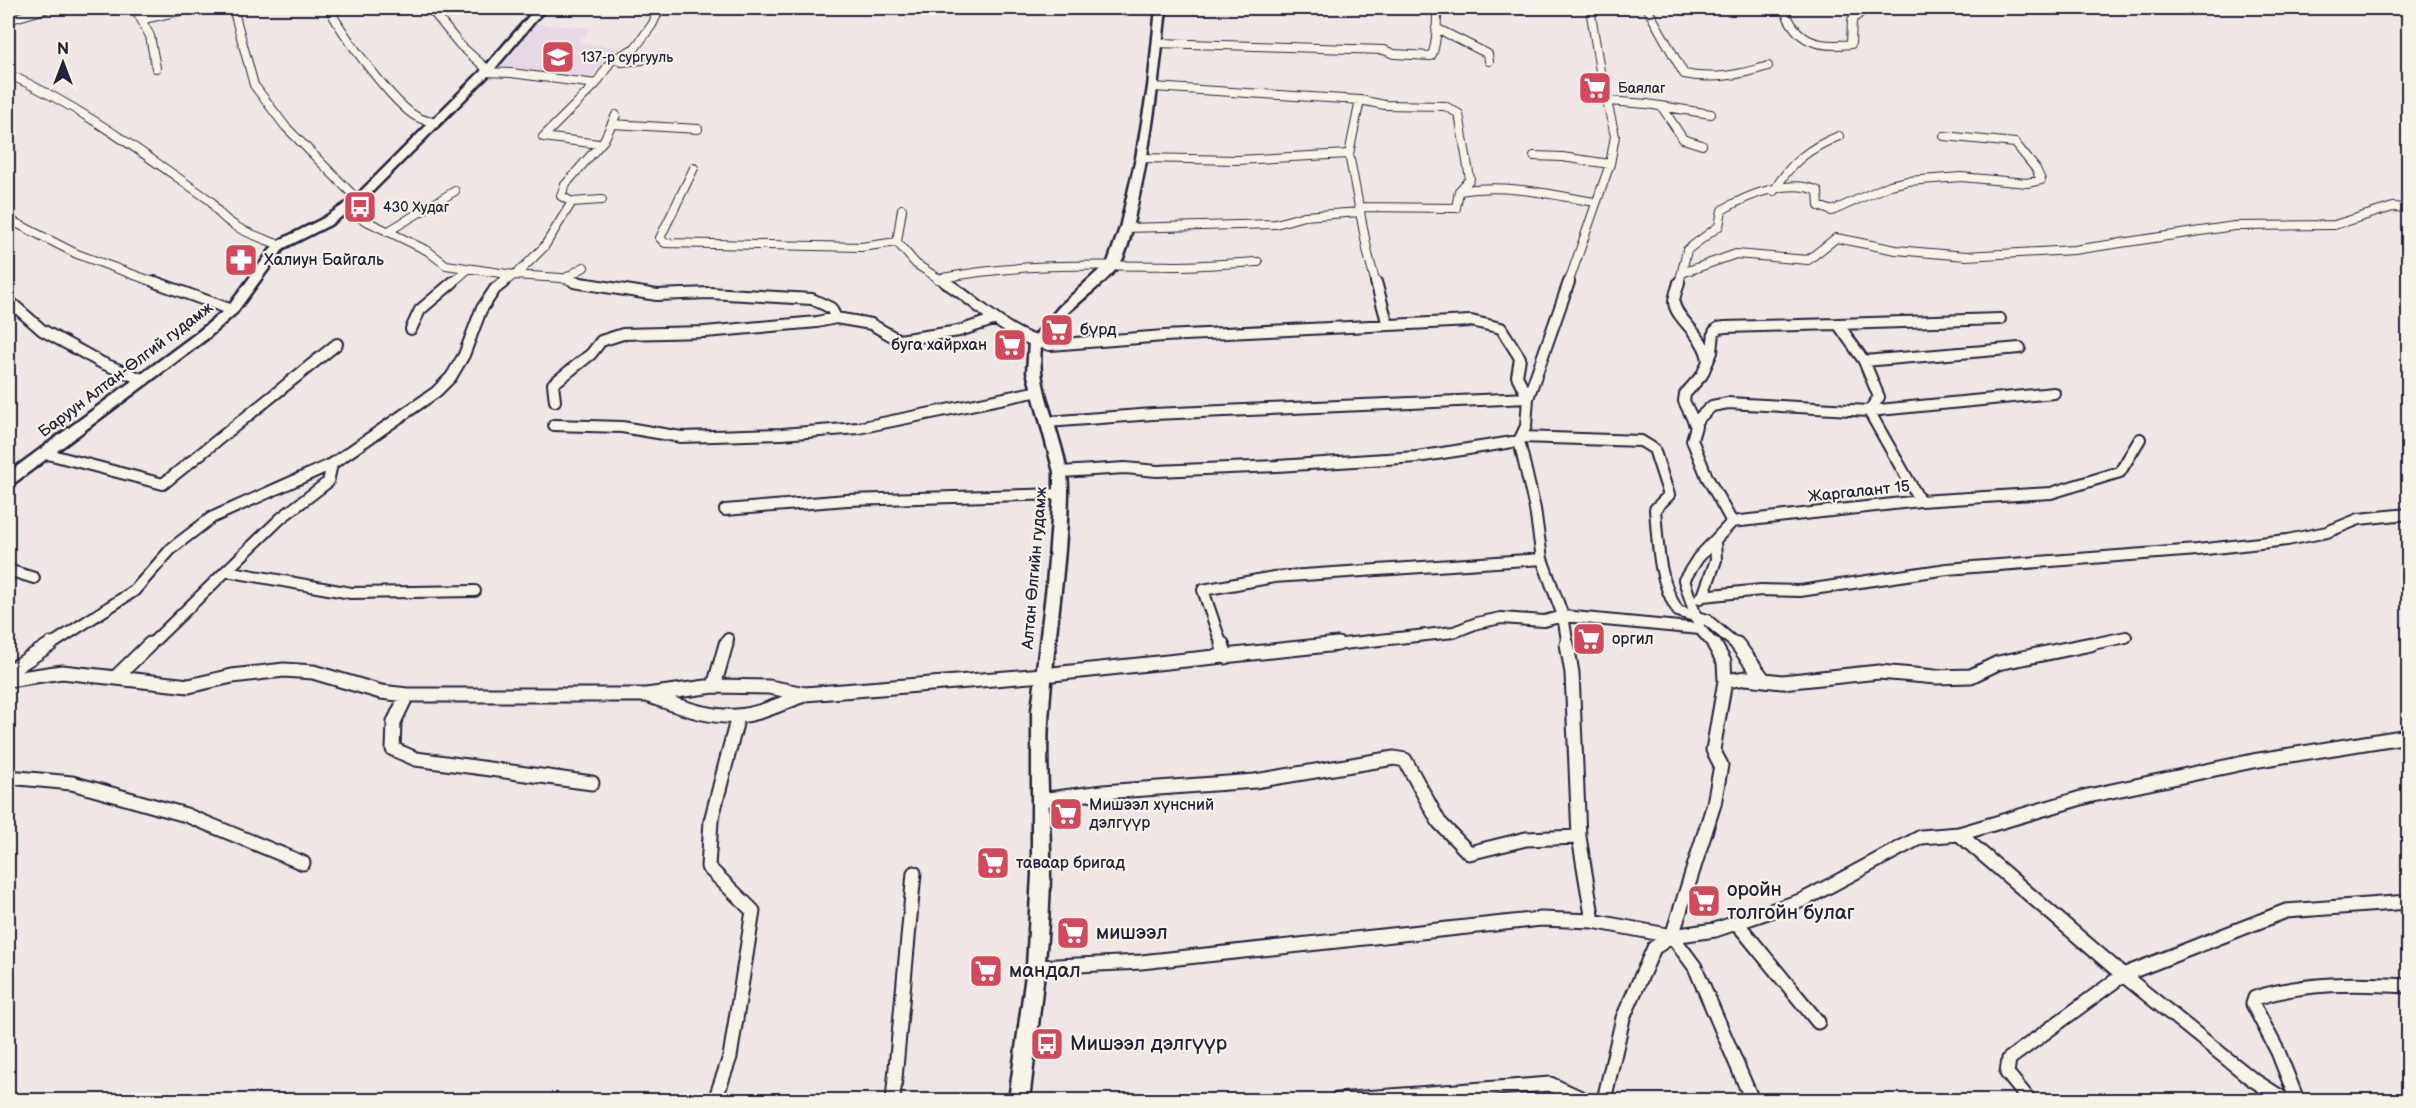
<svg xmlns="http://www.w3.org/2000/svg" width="2416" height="1108" font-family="'Balsamiq Sans',sans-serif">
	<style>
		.built { fill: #e8d7e4 }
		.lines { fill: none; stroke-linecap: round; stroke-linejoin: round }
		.minor-far2-casing { stroke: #22223b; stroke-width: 10 }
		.minor-far1-casing { stroke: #22223b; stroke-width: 14 }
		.minor-casing { stroke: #22223b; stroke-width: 17 }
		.secondary-casing { stroke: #22223b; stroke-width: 5 }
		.minor-far2 { stroke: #f7f3e8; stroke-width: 8 }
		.minor-far1 { stroke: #f7f3e8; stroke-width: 10 }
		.minor { stroke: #f7f3e8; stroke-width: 13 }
		.secondary { fill: #f7f3e8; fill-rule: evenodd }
		.labels { text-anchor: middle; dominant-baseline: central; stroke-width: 4.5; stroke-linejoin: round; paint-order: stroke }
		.far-poi-label { font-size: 14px; fill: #22223b; stroke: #f7f3e8; text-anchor: start }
		.poi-label { font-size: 16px; fill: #22223b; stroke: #f7f3e8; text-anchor: start }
		.street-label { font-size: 16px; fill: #22223b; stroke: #f7f3e8 }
		.near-poi-label { font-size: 20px; fill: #22223b; stroke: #f7f3e8; text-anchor: start }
	</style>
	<rect width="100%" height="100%" fill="#f0e6e6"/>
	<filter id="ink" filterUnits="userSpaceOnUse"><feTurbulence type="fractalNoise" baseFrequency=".0167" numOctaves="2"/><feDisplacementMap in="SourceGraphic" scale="12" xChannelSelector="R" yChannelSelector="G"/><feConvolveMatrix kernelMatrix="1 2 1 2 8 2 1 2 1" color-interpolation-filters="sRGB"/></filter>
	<g filter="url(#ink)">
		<path class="built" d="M536 24 591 28 578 43 619 47 588 80 499 69 497 67Z"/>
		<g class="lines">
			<g class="minor-far2-casing">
				<path id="minor-far2" d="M135 8 150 36 156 68
					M233 8 254 85 285 126 358 200
					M329 8C342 34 393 104 417 117 423 120 429 121 435 123
					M430 8 460 45 488 70
					M1382 8 1437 10 1461 8
					M1647 8 1684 74C1713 80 1740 75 1768 66
					M1784 8C1796 42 1817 48 1851 44L1852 20 1866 8
					M144 19 193 8
					M8 20 49 8
					M1436 28 1488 54 1489 61
					M1157 43 1384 50 1394 54 1431 56C1437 48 1437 21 1437 10
					M616 58 622 62 642 60
					M485 72 511 73 596 84 543 137 599 144
					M8 74C82 107 145 155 211 201 224 227 254 235 280 245
					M596 84 611 61 635 48 652 25 660 8
					M1153 87 1360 100 1385 105 1445 106 1459 114 1470 179 1459 191
					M1360 100 1349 154 1368 254 1376 284
					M1608 101 1647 104 1711 114
					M1662 107 1683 139 1702 145
					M612 124 698 129
					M1534 156 1562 157 1610 164
					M1142 158 1237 160 1349 154
					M694 168 660 238 665 243 861 247 897 242
					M1774 191C1790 163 1809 148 1839 136
					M572 202 602 200
					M1360 207 1456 208 1459 191C1505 183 1549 194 1595 202
					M902 209 897 242 916 264 947 284
					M344 210 428 251 446 265 514 275 561 278 582 284
					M14 222 77 254 159 284
					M1126 228 1276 224 1304 216 1360 212
					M387 232 455 191
					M1682 273 1736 254 1808 260 1836 238 1896 250 1966 256 2074 250 2234 226 2334 225 2393 207 2408 208
					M564 279 584 267
					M937 279C1015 263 1096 265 1175 266 1203 266 1231 263 1258 262
					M451 284 468 269
					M502 284 523 268 544 247 572 202 561 196 565 185 604 140 616 115
					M1568 284 1610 164 1615 136 1600 71 1590 8
					M1679 284 1687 250 1719 226 1722 210C1748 195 1788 178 1818 191L1819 206 1832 211 1890 185 1908 181 1961 177 2027 183 2041 180 2036 169 2015 143 1944 136"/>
			</g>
			<g class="minor-far1-casing">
				<path id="minor-far1" d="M155 282 232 310
					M574 282 657 295 709 293 812 299 831 308 836 318 871 324 899 340 959 331 993 320
					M945 282C982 305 1005 336 1050 345L1164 336 1471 321 1501 328 1520 358 1517 376 1528 398 1153 414 1047 422
					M1376 282 1388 325
					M1679 282C1678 288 1674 296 1674 302 1675 319 1706 336 1708 361
					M8 300 42 330 102 363 144 380
					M411 329 420 310 453 282
					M1864 361 2020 348
					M555 401 553 384 591 354 601 341 623 334 705 332 817 322 836 318
					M1694 423 1712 406 1728 403 1869 411 1879 397 1864 361 1838 324 2000 319
					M554 425 622 427 681 437 782 434 858 428 1039 391
					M1521 437 1641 441 1654 449 1669 495 1655 509C1658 545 1658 580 1678 611L1707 620 1738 646
					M44 453 163 484 337 344
					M1061 472 1125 468 1157 471 1277 466 1417 457 1519 441
					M1920 501 1869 411 2054 393
					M725 510 847 500 1061 494
					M1732 522 1707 477 1692 440 1696 426 1684 401 1685 394 1702 375 1712 352 1714 332 1718 328 1725 327 1838 324
					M8 570 34 578
					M226 571 281 518 328 482 332 464
					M1703 596 1761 590 1800 591 1947 569 2197 550 2287 540 2327 532 2359 519 2408 514
					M1700 598 1703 596 1716 560 1715 540
					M49 646 134 591 172 548 211 518 332 464 436 392 451 377 464 355 481 310 495 289 504 282
					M149 646 226 571 351 593 475 591
					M726 646 728 639
					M1222 646 1203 590 1274 577 1542 559
					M1324 646 1454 632 1477 623 1501 618 1544 621 1563 616 1700 629
					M1568 646 1563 616 1542 559 1535 509 1519 441 1526 426 1528 398 1569 282
					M1715 646 1700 629 1684 580 1698 558 1732 522 1920 501 2051 493 2120 472 2140 439
					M2083 646 2126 637"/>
			</g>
			<g class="minor-casing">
				<path id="minor" d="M1222 644 1226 657
					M1567 644 1572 673 1579 837 1593 921 1672 936 1654 948 1623 1018 1604 1100
					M1737 644 1764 680
					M8 672 51 644
					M115 678 150 644
					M8 680 62 672 189 686 232 676 284 670 313 672 381 692 407 695H646L714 686 769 687 805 694 1043 675 1338 644
					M1725 681 1747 678 1782 682 1879 672 1936 677 1971 676 1998 663 2091 644
					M714 686 726 644
					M407 695 394 722 393 749 416 759 592 783
					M649 696C677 705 706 718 736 716 760 715 782 703 804 695
					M8 777 72 783 186 815 303 863
					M1040 800 1103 792 1255 781 1394 758 1405 760 1439 822 1469 853 1526 839 1579 837
					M1959 834 2123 975 2252 1079 2285 1100
					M1737 923 1818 1022
					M1672 936 1714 804 1721 765 1713 750 1725 681 1724 662 1714 644
					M1672 936 1715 930 1803 900 1921 837 1959 834 2088 796 2253 761 2408 736
					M1672 936 1695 967 1752 1100
					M1036 967 1141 962 1541 919 1593 921
					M715 1100 730 1057 753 911 708 867 711 821 738 716
					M893 1100 914 873
					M1337 1100 1550 1084 1585 1100
					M2029 1100 2007 1073 2009 1059 2123 975 2286 911 2408 902
					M2297 1100 2278 1052 2253 1004 2255 998C2305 982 2356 983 2408 986"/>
			</g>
			<g class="secondary-casing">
				<path id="secondary" d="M536 8H546L492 72 362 202 330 225 284 248 236 313 208 338 13 484 8 485V473L198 332 228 307 276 242 322 219 354 198 484 68Z
					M1156 8H1166C1159 75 1152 140 1137 205 1133 222 1129 251 1119 265 1106 286 1044 324 1041 347 1035 396 1069 442 1068 492 1067 564 1054 635 1049 707 1044 762 1051 818 1050 873 1049 949 1038 1024 1029 1100H1009L1027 967 1032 874V710L1047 585 1054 494V472L1027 372 1029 342 1060 306 1108 262 1120 228 1136 158 1148 87Z"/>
			</g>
			<use href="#minor-far2" class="minor-far2"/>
			<use href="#minor-far1" class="minor-far1"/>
			<use href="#minor" class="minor"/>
			<use href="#secondary" class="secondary"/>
		</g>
	</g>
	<defs>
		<g id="school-square" transform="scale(1.725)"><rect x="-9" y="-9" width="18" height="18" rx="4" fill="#d1495b" stroke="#f7f3e8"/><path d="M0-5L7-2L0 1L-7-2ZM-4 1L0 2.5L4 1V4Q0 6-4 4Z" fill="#fff"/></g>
		<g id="supermarket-square" transform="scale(1.725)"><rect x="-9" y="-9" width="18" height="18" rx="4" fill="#d1495b" stroke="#f7f3e8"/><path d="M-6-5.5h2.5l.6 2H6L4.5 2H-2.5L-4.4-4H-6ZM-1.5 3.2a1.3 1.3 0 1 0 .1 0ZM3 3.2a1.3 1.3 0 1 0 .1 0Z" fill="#fff"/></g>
		<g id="bus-square" transform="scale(1.725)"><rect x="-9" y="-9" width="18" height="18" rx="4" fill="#d1495b" stroke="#f7f3e8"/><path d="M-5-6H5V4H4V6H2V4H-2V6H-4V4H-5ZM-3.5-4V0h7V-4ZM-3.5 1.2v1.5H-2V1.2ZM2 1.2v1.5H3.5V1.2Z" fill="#fff"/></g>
		<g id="pharmacy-square" transform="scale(1.725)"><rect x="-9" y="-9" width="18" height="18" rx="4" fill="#d1495b" stroke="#f7f3e8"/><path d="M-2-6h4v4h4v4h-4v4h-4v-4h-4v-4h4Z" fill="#fff"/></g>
	</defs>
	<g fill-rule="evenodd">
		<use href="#school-square" x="558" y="57"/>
		<use href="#supermarket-square" x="1595" y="88"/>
		<use href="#bus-square" x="360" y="207"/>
		<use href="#pharmacy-square" x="241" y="260"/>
		<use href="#supermarket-square" x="1057" y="330"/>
		<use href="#supermarket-square" x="1010" y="345"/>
		<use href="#supermarket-square" x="1589" y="639"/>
		<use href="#supermarket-square" x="1066" y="814"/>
		<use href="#supermarket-square" x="993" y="863"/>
		<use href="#supermarket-square" x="1704" y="901"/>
		<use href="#supermarket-square" x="1073" y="933"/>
		<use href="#supermarket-square" x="986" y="971"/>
		<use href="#bus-square" x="1047" y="1044"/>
	</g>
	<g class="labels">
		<g class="far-poi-label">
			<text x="581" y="57">137-р сургууль</text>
			<text x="1618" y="88">Баялаг</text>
			<text x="383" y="207">430 Худаг</text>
		</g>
		<g class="poi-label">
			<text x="264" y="260">Халиун Байгаль</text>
			<text x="1080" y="330">бүрд</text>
			<text x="987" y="345" text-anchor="end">буга хайрхан</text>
			<text x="1612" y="639">оргил</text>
			<text x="1089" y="805">Мишээл хүнсний<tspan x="1089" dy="18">дэлгүүр</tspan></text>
			<text x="1016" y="863">таваар бригад</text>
		</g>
		<g class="street-label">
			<text transform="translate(126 370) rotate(-37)">Баруун Алтан-Өлгий гудамж</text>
			<text transform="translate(1859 492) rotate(-6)">Жаргалант 15</text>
			<text transform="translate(1035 568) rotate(-85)">Алтан Өлгийн гудамж</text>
		</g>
		<g class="near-poi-label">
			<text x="1727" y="890">оройн<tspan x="1727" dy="23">толгойн булаг</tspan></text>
			<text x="1096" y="933">мишээл</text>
			<text x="1009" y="971">мандал</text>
			<text x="1070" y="1044">Мишээл дэлгүүр</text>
		</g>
	</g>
	<rect width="2416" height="1108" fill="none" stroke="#f7f3e8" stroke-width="30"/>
	<rect x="15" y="15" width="2386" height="1078" fill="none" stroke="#22223b" stroke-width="2" filter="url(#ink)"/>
	<g transform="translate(63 63)" stroke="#f7f3e8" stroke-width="4.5" paint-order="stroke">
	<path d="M0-4.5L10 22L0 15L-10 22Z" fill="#22223b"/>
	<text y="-9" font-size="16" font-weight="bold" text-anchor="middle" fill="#22223b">N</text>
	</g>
</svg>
